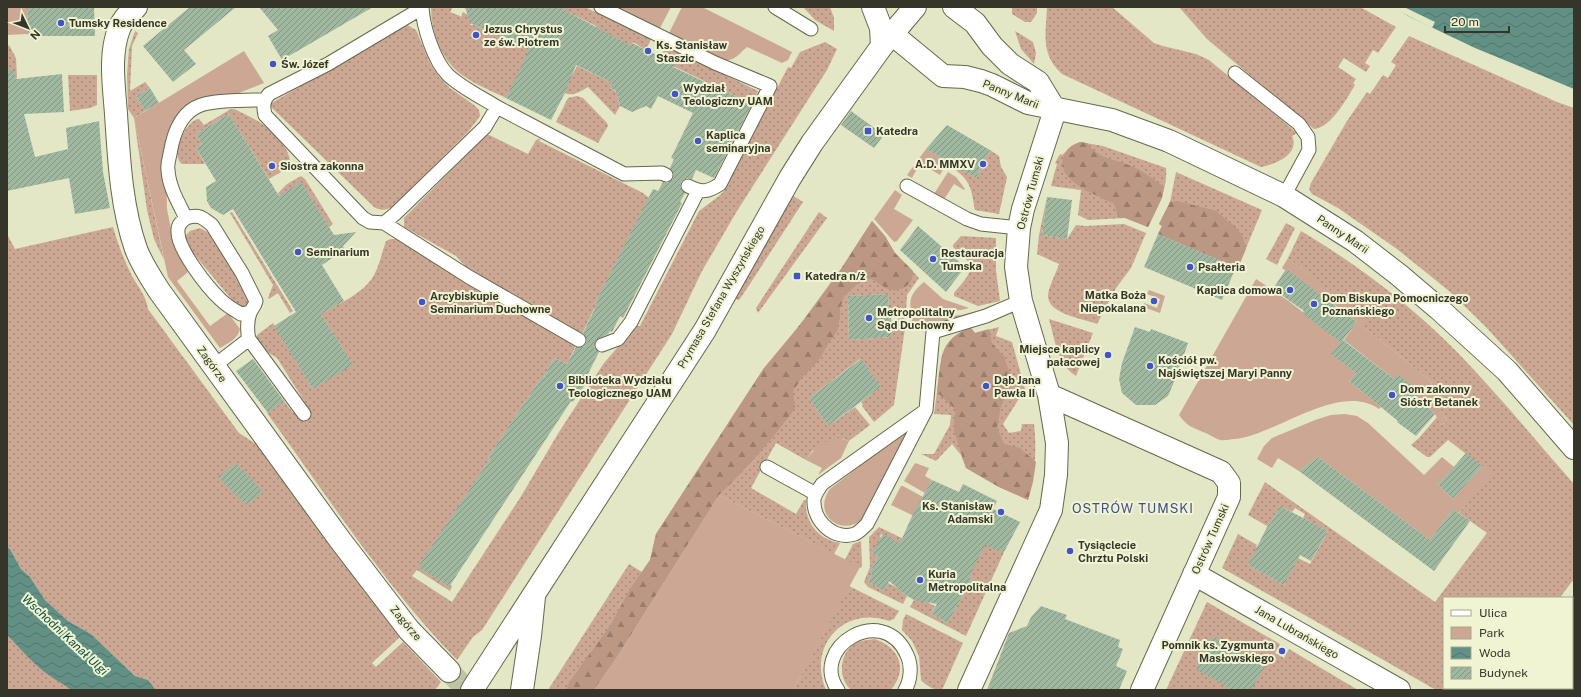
<svg xmlns="http://www.w3.org/2000/svg" width="1581" height="697" font-family="'Public Sans',sans-serif">
	<style>
		.grass { fill: url(#grass-dots) }
		.forest { fill: url(#forest-firs) }
		.green { fill: #cca793 }
		.water { fill: url(#water-waves) }
		.pier { fill: #e3e7c6 }
		.building { fill: url(#building-hatch) }
		.lines { fill: none; stroke-linecap: round; stroke-linejoin: round }
		.minor-tunnel { stroke: #c0c4a7; stroke-width: 22; stroke-dasharray: 22 11; stroke-linecap: butt }
		.service-casing { stroke: #65684b; stroke-width: 15 }
		.minor-casing { stroke: #65684b; stroke-width: 24 }
		.tertiary-casing { stroke: #65684b; stroke-width: 24 }
		.service { stroke: #fff; stroke-width: 13 }
		.minor { stroke: #fff; stroke-width: 22 }
		.tertiary { stroke: #fff; stroke-width: 22 }
		.poi-dot { fill: #4154c7; stroke: #f0f4d3; stroke-width: 1.5 }
		.labels { text-anchor: middle; dominant-baseline: central; stroke-width: 4; stroke-linejoin: round; paint-order: stroke }
		.poi-label { font-size: 11px; font-weight: bold; fill: #353629; stroke: #f0f4d3; text-anchor: start }
		.street-label { font-size: 11px; fill: #353629; stroke: #f0f4d3 }
		.water-label { font-size: 12px; font-style: italic; fill: #0b4d41; stroke: #f0f4d3 }
		.quarter-label { font-size: 13px; letter-spacing: 1px; fill: #414f8b; stroke: #f0f4d3 }
	</style>
	<defs>
		<pattern id="grass-dots" width="8" height="8" patternUnits="userSpaceOnUse"><rect width="8" height="8" fill="#cca793"/><path d="M2 2h.1M6 6h.1" fill="none" stroke="#a68978" stroke-width="1.8" stroke-linecap="round"/></pattern>
		<pattern id="forest-firs" width="22" height="20" patternUnits="userSpaceOnUse"><rect width="22" height="20" fill="#bc9784"/><path d="M5 1l3.5 6h-7zM16 11l3.5 6h-7z" fill="#9a7c6c"/></pattern>
		<pattern id="water-waves" width="16" height="10" patternUnits="userSpaceOnUse"><rect width="16" height="10" fill="#639084"/><path d="M0 5q4-4 8 0t8 0" fill="none" stroke="#52766c"/></pattern>
		<pattern id="building-hatch" width="6" height="6" patternUnits="userSpaceOnUse"><rect width="6" height="6" fill="#a0b8a0"/><path d="M-1 1l2-2M0 6l6-6M5 7l2-2" fill="none" stroke="#839682"/></pattern>
	</defs>
	<rect width="100%" height="100%" fill="#e3e7c6"/>
	<path class="grass" d="M431 7H453L450 12 460 16 461 17 463 12 475 19 470 25H474L487 31 488 34 489 33V31L534 44 506 98C491 91 475 84 462 75 441 60 431 32 431 7Z
		M558 7H585L651 39 646 50 633 42 631 46 596 28V26Z
		M803 7H830L834 18V31L815 20Z
		M1012 7H1037V13L1031 22H1025L1012 14Z
		M1047 7H1112L1154 43 1163 46 1196 54 1209 60 1297 133 1292 136C1300 154 1276 164 1261 167L1062 74C1040 54 1046 34 1047 7Z
		M1179 7H1360L1396 27 1378 53 1373 50 1365 63 1370 66 1366 72 1344 58 1338 67 1356 79 1353 83 1355 85C1347 98 1331 128 1314 129L1207 39Z
		M402 25H407L416 30 430 63 439 77 450 88 474 105 479 110 480 116 468 132 393 207C385 210 381 211 374 207L270 106V104L378 41Z
		M135 31 138 33 132 46 130 91 145 82 150 88 136 96 145 111 134 118 164 260 154 239 147 210 134 118 128 109 127 74 129 49Z
		M1015 31 1033 42 1036 53 1034 64 1021 49Z
		M1409 36 1557 102 1574 108V425L1486 327 1449 291 1397 249 1338 208 1312 194 1309 189 1311 183 1347 121 1367 92 1370 94 1383 75 1388 78 1396 65 1391 62Z
		M825 42 837 49 827 70 737 211 702 271 672 334 482 630 473 637 457 660C386 587 327 496 267 413L284 401 293 413 306 404 277 358 269 353 265 349 257 338V335L273 323 313 389 352 364 321 314C339 303 366 293 375 273 380 263 382 252 386 241L391 239H396L449 267 462 281 576 345 567 364 554 358 544 377 542 376 488 458 490 459 419 567 449 587 450 585 452 586 450 591 417 570 412 576 452 602 520 498 559 432 604 363 636 326H640L699 211 719 196 724 191 788 67 791 68 800 52Z
		M9 45 16 58 17 78 7 79V48Z
		M666 46 758 91 752 104 673 66 675 63 661 57Z
		M577 66 612 83 610 88 618 93 617 96 620 106 615 115 588 87C581 91 573 97 565 93L564 90Z
		M68 75H97V105L90 108 70 111Z
		M577 96 583 98 607 123 608 126 598 143 556 122 568 98Z
		M231 109H234C244 114 256 119 265 126 273 132 294 153 289 164 285 171 275 175 269 179L229 114 196 134 202 144 196 148 205 164H182C170 157 185 120 199 119L204 125Z
		M487 134 528 154 536 140 541 138 539 141 643 193 649 198 595 303 599 306 594 309 582 334 469 270 456 256 404 227V218Z
		M1080 142 1103 146 1166 168C1168 189 1157 209 1148 227L1125 218 1088 220 1078 215 1081 190 1051 186 1057 164 1055 163 1060 154 1062 155 1071 147Z
		M990 150 999 156 1001 167 1007 177 999 214 975 210C971 189 972 182 953 168L955 166 976 178Z
		M1176 172 1262 210 1239 265 1236 267 1158 234 1162 226 1159 224 1170 202Z
		M301 176 305 179 333 224 329 227 301 183 279 196 278 193 287 184Z
		M792 195 803 202 748 287 739 300 735 299Z
		M1047 197 1042 235 1067 239 1076 225 1086 226 1124 224 1146 233 1131 268 1116 288 1097 324C1084 319 1049 314 1048 297 1048 287 1056 274 1059 264L1037 254 1039 235Z
		M232 212 293 311 290 313 278 293 269 299 268 298 273 285 230 213Z
		M819 212 827 218 758 313 756 308Z
		M872 221 885 236 895 253 919 278 907 295 906 311 903 314H896L895 311 889 312 888 294 848 296 849 340 892 337 891 322 896 321V319L904 318 906 321 894 405 874 422 862 406 863 405 861 402 881 387 860 359 809 398 828 426 855 407 870 425 849 441 843 439 812 451 806 460 776 443 751 488 796 514 804 500H806C804 522 819 540 840 543L834 554 719 495 617 657 594 690H548L629 564 642 572 650 560 656 534 764 368 796 342 793 334 841 269Z
		M1286 223 1295 228 1277 265 1266 259Z
		M113 227C118 244 124 260 132 276 139 288 146 296 148 309L239 433 259 446 401 636 372 663 376 667 403 642 441 682 435 690H156L148 680 135 676 91 634 68 621 45 600 30 577 21 569 10 549 7 547V234L15 249Z
		M200 228 209 233 250 299V302L246 309 238 307 193 253 185 236 190 231Z
		M1301 231C1358 265 1411 305 1457 352 1498 394 1535 440 1574 484V579L1561 596 1564 598H1444V688H1507L1505 690H1436L1222 568 1238 534 1257 545 1256 547H1258L1248 565 1284 585 1298 558 1310 564 1328 531 1303 518 1305 514 1295 508 1292 512 1280 506 1270 524 1269 523 1267 526 1248 515 1265 482 1435 602 1487 533 1459 513 1492 474 1448 440 1430 457H1427L1411 445 1419 438 1437 417 1441 425 1447 421 1435 401 1431 381 1365 328V318L1288 258Z
		M961 236 996 238V270L1000 301 978 306 954 296V293C960 285 975 272 969 262L953 247V245Z
		M1049 319 1093 333 1076 376C1057 364 1055 340 1049 319Z
		M999 327 996 336 1012 342 1025 389 1003 424 1009 433 1021 431 1022 424H1034C1037 451 1035 474 1028 500L999 487 966 468 961 455 952 444 936 461 921 454H934L950 425 951 415 934 414 942 355C947 340 956 333 971 328L975 333Z
		M879 527 918 546 933 559 881 534 880 537 886 540 872 553 878 556 870 572 872 574 868 582 884 591 888 583 902 590V592L907 596 903 604 868 587 864 582 870 567 869 537Z
		M861 541 862 565 861 568 845 560 853 544Z
		M984 544 1004 552 966 636 910 607 914 600 921 599 935 606 931 614 948 623 972 578 968 576Z
		M849 586 899 611 894 619 889 621C844 605 807 646 826 690H793Z
		M1207 602 1280 644 1275 653 1284 658 1289 649 1358 690H1166Z
		M906 614 963 643 942 690C934 690 926 686 921 680L919 656 912 641 902 630 903 620Z
		M7 635 50 676 62 682 71 690H7Z
		M875 639C900 648 908 669 891 690H851C838 679 839 655 853 645 860 640 867 640 875 639Z"/>
	<path class="forest" d="M1080 142 1087 143C1098 159 1115 159 1131 166 1143 171 1154 179 1164 187L1162 198 1148 227 1125 218H1119L1114 204C1099 196 1056 181 1063 158 1066 149 1071 145 1080 142Z
		M1177 201 1217 211 1226 220 1235 226 1243 237 1246 249 1239 265 1236 267 1158 234 1162 226 1159 224 1170 202Z
		M872 221 885 236 895 253 913 271C913 278 911 284 905 287 890 296 883 285 870 278L856 285 845 295 840 308V318L837 331 828 344 819 360 800 380 793 392 795 408C773 439 747 468 719 495L617 657 594 690H566L570 681 610 626 630 589 650 560 656 534 764 368 803 321 841 269Z
		M971 328 975 333 989 329 992 343 1004 357 1013 382 1001 406 997 428 1004 444 1020 448 1036 462 1033 482 1028 500 999 487 966 468 954 431 955 409 937 392C941 363 938 338 971 328Z"/>
	<path class="green" d="M7 7H27L28 34 7 35Z
		M614 7H671L660 28H657Z
		M682 7H702L792 52 788 60 782 63 747 47C742 51 736 59 729 60 721 62 678 38 669 33Z
		M244 51 264 83 231 96 192 106 166 167 167 209 171 229 176 245 188 270 187 273 177 281 210 326 228 313 240 329C238 339 228 343 220 348L168 277 134 118Z
		M926 149 947 161 940 175 920 163 912 178 907 175Z
		M948 172 956 177 965 189 964 190 954 184 945 198 943 199 934 194Z
		M895 190 902 195 894 209 913 220 897 241 894 242 874 219Z
		M1288 258 1366 318 1365 328 1431 381 1435 401 1447 421 1441 425 1435 414 1416 397 1419 392 1394 379 1344 340 1357 322 1338 307 1282 268Z
		M1256 279 1290 302 1340 342 1332 354 1356 373 1349 381 1381 407 1379 409C1339 381 1276 435 1235 439 1230 439 1224 441 1220 440 1214 438 1209 434 1203 432 1191 427 1187 426 1179 415Z
		M924 282 943 299 969 308 961 310 912 312C907 299 914 290 924 282Z
		M1149 290 1165 296 1160 313 1143 307 1144 303 1157 308 1160 299 1147 294Z
		M984 309 985 310 935 326 911 322 913 318H916L962 315Z
		M1345 414 1357 416 1368 423 1424 475 1442 457 1454 467 1438 485 1453 499 1482 466 1493 474 1459 513 1453 509 1430 540 1318 457 1299 471 1278 458 1272 468 1257 459 1264 446 1272 438 1315 420 1331 415Z
		M907 429 910 433 862 520C839 537 812 513 830 489Z
		M838 438 849 441 841 458 818 475 822 468 806 460C815 447 823 441 838 438Z
		M915 463 929 468 925 476 932 480 925 493 904 481Z
		M901 486H903L923 497 929 523 891 505Z
		M719 495 860 567 793 690H594L617 657Z"/>
	<path class="water" d="M1393 7H1574V89L1475 48 1410 17Z
		M7 547 10 549 21 569 30 577 45 600 68 621 91 634 135 676 148 680 156 690H71C64 684 57 681 50 676 34 665 21 649 7 635Z"/>
	<path class="pier" d="M1391 7H1404L1435 22 1432 28Z"/>
	<path class="building" d="M27 7H94L95 36H28Z
		M190 7H236L184 50 196 64 173 82 143 46Z
		M259 7H373L282 60 268 36 278 30Z
		M465 7H559L631 46 632 43 675 64 673 67 752 104 714 178 696 170 692 179 687 178 681 182 680 187 685 193 680 202 682 203 623 318 620 316 612 332 610 331 608 334 596 340 594 347 599 352 588 374 591 376 573 402 571 401 449 587 418 567 490 459 488 458 542 376 544 377 554 358 567 364 576 347H583L586 344 587 340 583 333 597 304 595 303 653 189 658 191 663 182 667 183 673 179 674 174 670 168 674 159 671 158 693 113 658 96 651 109 646 106 632 112 620 106 616 91 610 88 612 83 576 65 565 93 551 120 506 98 529 50 470 23Z
		M13 69 16 79 62 74 64 112 24 114 35 157 68 149 66 128 99 121 103 172 110 208 75 214 69 178 7 191V70Z
		M150 88 159 103 145 111 136 96Z
		M851 111 884 135 874 148 841 125Z
		M229 114 279 196 301 182 334 235 356 232 343 246 344 250 322 265 344 301 321 314 353 365 313 389 274 326 296 312 233 209 223 215 211 208 207 201 206 187 216 181 196 148 202 144 196 134Z
		M947 125 990 150 976 178 926 149Z
		M1047 197 1072 200 1067 239 1042 235Z
		M918 226 965 267 946 292 900 250Z
		M1158 234 1236 267 1222 300 1144 267Z
		M1286 269 1357 322 1343 340 1394 379 1398 374 1420 392 1416 397 1435 414 1416 436 1397 422 1398 421 1349 381 1356 373 1331 354 1340 342 1302 313 1304 311 1273 289Z
		M888 294 889 312H891L892 337 849 340 848 296Z
		M1135 327 1150 332 1151 329 1188 343 1177 375 1168 396 1155 405H1136L1122 393 1119 379 1122 363Z
		M253 359 284 401 268 413 236 371Z
		M861 359 881 387 828 426 809 398Z
		M1466 453 1482 466 1453 499 1438 485Z
		M1318 457 1430 540 1453 509 1470 521 1434 571 1299 471Z
		M236 463 241 470 243 469 249 477 250 476 263 493 246 505 218 477Z
		M932 480 959 492 963 484 997 501 993 509 1020 522 1004 552 1001 551V552L985 545 969 577 972 578 948 623 931 614 937 604 914 600 907 596 889 581 884 591 868 582 872 574 870 572 878 556 872 553 883 534 900 543 913 514Z
		M1280 506 1328 531 1311 561 1300 555 1284 585 1248 565 1269 523 1270 524Z
		M1041 606 1067 615 1065 619 1120 640 1118 647 1123 649 1116 666 1127 671 1119 690H987L1009 633 1027 626 1031 617Z
		M1214 636 1265 667 1251 690H1232L1196 669Z"/>
	<g class="lines">
		<path class="minor-tunnel" d="M449 671 467 690"/>
		<g class="service-casing">
			<path id="service" d="M601 7 715 63 770 86 720 184C708 192 702 193 688 186
				M775 7 811 29
				M422 8 328 64 269 94C263 101 263 106 265 115L363 218 370 222 384 223 395 214 485 127 497 107C481 97 462 88 448 75 434 61 423 27 422 7
				M1235 73 1299 124 1308 137 1309 150 1284 196
				M264 100C248 100 215 100 201 105 180 112 173 135 170 154 169 159 167 165 168 170 169 187 178 202 186 218 199 214 202 217 212 225L242 273 256 301C255 306 252 308 250 313 247 320 247 332 249 339L304 414
				M497 107 624 174 662 173 666 175
				M907 186 967 219 981 224 1019 228
				M186 218C182 221 178 224 178 230 176 248 208 288 221 300 227 306 234 310 241 314L250 312
				M384 223 469 277 579 340
				M602 345 618 339 631 322 698 191
				M214 366 249 339
				M926 410 822 484C819 489 814 495 814 500 813 521 834 541 855 534 859 532 864 527 867 524L926 410 933 332 986 316 1021 301
				M767 467 816 494
				M838 690C808 648 883 601 907 655 912 665 911 680 905 690"/>
		</g>
		<g class="minor-casing">
			<path id="minor" d="M136 7C129 14 122 20 119 29 109 55 114 86 116 114 119 159 121 206 136 249 142 265 151 278 160 292L340 540 409 630 449 671
				M873 7 881 28 882 46
				M954 7 975 23 992 46 1010 64 1038 82 1055 110
				M892 34 943 76 965 77 981 81 992 85 1028 103 1112 120 1169 141 1284 196 1355 241 1399 275 1439 309 1507 371 1574 448
				M1049 395 1221 472 1229 483V497L1142 690
				M1194 574 1399 690
				M969 690 1051 510 1056 475 1057 443 1049 395 1021 301 1016 267 1019 228 1023 209 1055 110"/>
		</g>
		<g class="tertiary-casing">
			<path id="tertiary" d="M472 690 705 330 790 178 812 143 882 46 915 7
				M522 690 530 636 534 597"/>
		</g>
		<use href="#service" class="service"/>
		<use href="#minor" class="minor"/>
		<use href="#tertiary" class="tertiary"/>
	</g>
	<g class="poi-dot">
		<circle cx="61" cy="23" r="4"/>
		<circle cx="476" cy="35" r="4"/>
		<circle cx="648" cy="51" r="4"/>
		<circle cx="273" cy="64" r="4"/>
		<circle cx="675" cy="94" r="4"/>
		<rect x="864" y="127" width="8" height="8" rx="2"/>
		<circle cx="698" cy="141" r="4"/>
		<circle cx="983" cy="164" r="4"/>
		<circle cx="272" cy="166" r="4"/>
		<circle cx="298" cy="252" r="4"/>
		<circle cx="933" cy="259" r="4"/>
		<circle cx="1190" cy="267" r="4"/>
		<rect x="793" y="272" width="8" height="8" rx="2"/>
		<circle cx="1290" cy="290" r="4"/>
		<circle cx="1154" cy="301" r="4"/>
		<circle cx="422" cy="302" r="4"/>
		<circle cx="1314" cy="304" r="4"/>
		<circle cx="869" cy="318" r="4"/>
		<circle cx="1108" cy="355" r="4"/>
		<circle cx="1150" cy="366" r="4"/>
		<circle cx="560" cy="386" r="4"/>
		<circle cx="986" cy="386" r="4"/>
		<circle cx="1392" cy="395" r="4"/>
		<circle cx="1001" cy="512" r="4"/>
		<circle cx="1070" cy="551" r="4"/>
		<circle cx="920" cy="580" r="4"/>
		<circle cx="1282" cy="651" r="4"/>
	</g>
	<g class="labels">
		<g class="poi-label">
			<text x="69" y="23">Tumsky Residence</text>
			<text x="484" y="29">Jezus Chrystus<tspan x="484" dy="13">ze św. Piotrem</tspan></text>
			<text x="656" y="45">Ks. Stanisław<tspan x="656" dy="13">Staszic</tspan></text>
			<text x="281" y="64">Św. Józef</text>
			<text x="683" y="88">Wydział<tspan x="683" dy="13">Teologiczny UAM</tspan></text>
			<text x="876" y="131">Katedra</text>
			<text x="706" y="135">Kaplica<tspan x="706" dy="13">seminaryjna</tspan></text>
			<text x="975" y="164" text-anchor="end">A.D. MMXV</text>
			<text x="280" y="166">Siostra zakonna</text>
			<text x="306" y="252">Seminarium</text>
			<text x="941" y="253">Restauracja<tspan x="941" dy="13">Tumska</tspan></text>
			<text x="1198" y="267">Psałteria</text>
			<text x="805" y="276">Katedra n/ż</text>
			<text x="1282" y="290" text-anchor="end">Kaplica domowa</text>
			<text x="1146" y="295" text-anchor="end">Matka Boża<tspan x="1146" dy="13">Niepokalana</tspan></text>
			<text x="430" y="296">Arcybiskupie<tspan x="430" dy="13">Seminarium Duchowne</tspan></text>
			<text x="1322" y="298">Dom Biskupa Pomocniczego<tspan x="1322" dy="13">Poznańskiego</tspan></text>
			<text x="877" y="312">Metropolitalny<tspan x="877" dy="13">Sąd Duchowny</tspan></text>
			<text x="1100" y="349" text-anchor="end">Miejsce kaplicy<tspan x="1100" dy="13">pałacowej</tspan></text>
			<text x="1158" y="360">Kościół pw.<tspan x="1158" dy="13">Najświętszej Maryi Panny</tspan></text>
			<text x="568" y="380">Biblioteka Wydziału<tspan x="568" dy="13">Teologicznego UAM</tspan></text>
			<text x="994" y="380">Dąb Jana<tspan x="994" dy="13">Pawła II</tspan></text>
			<text x="1400" y="389">Dom zakonny<tspan x="1400" dy="13">Sióstr Betanek</tspan></text>
			<text x="993" y="506" text-anchor="end">Ks. Stanisław<tspan x="993" dy="13">Adamski</tspan></text>
			<text x="1078" y="545">Tysiąclecie<tspan x="1078" dy="13">Chrztu Polski</tspan></text>
			<text x="928" y="574">Kuria<tspan x="928" dy="13">Metropolitalna</tspan></text>
			<text x="1274" y="645" text-anchor="end">Pomnik ks. Zygmunta<tspan x="1274" dy="13">Masłowskiego</tspan></text>
		</g>
		<g class="street-label">
			<text transform="translate(1011 94) rotate(22)">Panny Marii</text>
			<text transform="translate(1030 193) rotate(-75)">Ostrów Tumski</text>
			<text transform="translate(1343 234) rotate(34)">Panny Marii</text>
			<text transform="translate(721 297) rotate(-60)">Prymasa Stefana Wyszyńskiego</text>
			<text transform="translate(212 364) rotate(54)">Zagórze</text>
			<text transform="translate(1210 539) rotate(-66)">Ostrów Tumski</text>
			<text transform="translate(406 623) rotate(50)">Zagórze</text>
			<text transform="translate(1297 632) rotate(30)">Jana Lubrańskiego</text>
		</g>
		<g class="water-label">
			<text transform="translate(65 635) rotate(43)">Wschodni Kanał Ulgi</text>
		</g>
		<g class="quarter-label">
			<text x="1133" y="508">OSTRÓW TUMSKI</text>
		</g>
	</g>
	<rect width="1581" height="697" fill="none" stroke="#353629" stroke-width="16"/>
	<rect x="1443" y="597" width="130" height="92" fill="#f0f4d3" stroke="#a5a88f"/>
	<rect x="1451" y="610" width="20" height="6" fill="#ffffff" stroke="#a5a88f"/>
	<text x="1479" y="617" font-size="12" fill="#353629">Ulica</text>
	<rect x="1451" y="627" width="20" height="12" fill="#cca793" stroke="#a5a88f"/>
	<text x="1479" y="637" font-size="12" fill="#353629">Park</text>
	<rect x="1451" y="647" width="20" height="12" fill="url(#water-waves)" stroke="#a5a88f"/>
	<text x="1479" y="657" font-size="12" fill="#353629">Woda</text>
	<rect x="1451" y="667" width="20" height="12" fill="url(#building-hatch)" stroke="#a5a88f"/>
	<text x="1479" y="677" font-size="12" fill="#353629">Budynek</text>
	<g transform="translate(28 28) rotate(133)" stroke="#f0f4d3" stroke-width="3" paint-order="stroke">
	<path d="M0-3L7 15L0 10L-7 15Z" fill="#353629"/>
	<text y="-6" font-size="11" font-weight="bold" text-anchor="middle" fill="#353629">N</text>
	</g>
	<path d="M1445 26v6h64v-6" fill="none" stroke="#353629" stroke-width="2"/>
	<text x="1451" y="26" font-size="12" fill="#353629" stroke="#f0f4d3" stroke-width="3" paint-order="stroke">20 m</text>
</svg>
